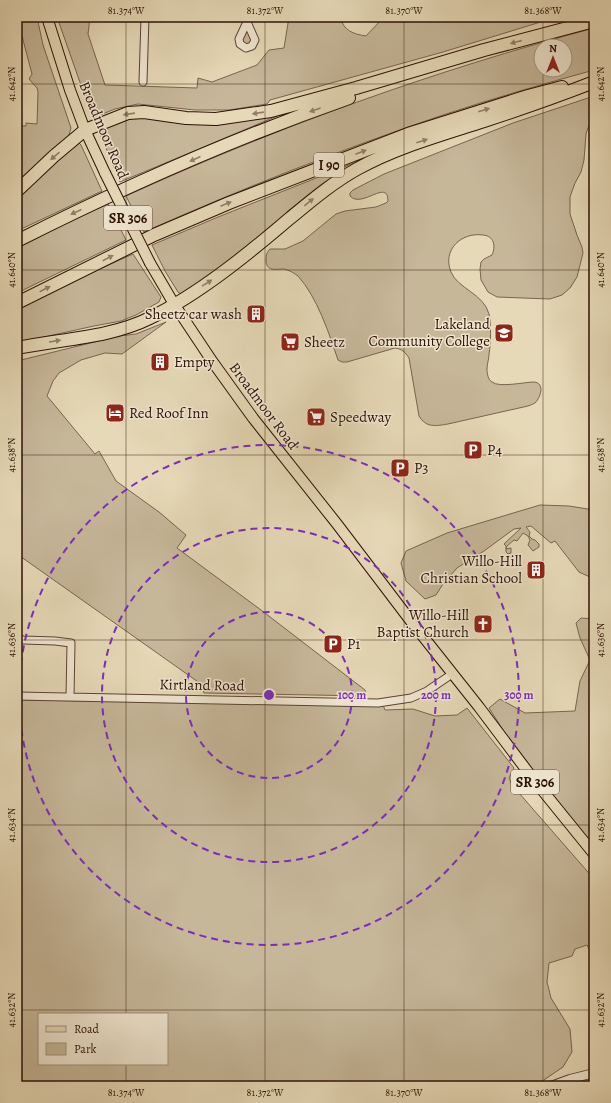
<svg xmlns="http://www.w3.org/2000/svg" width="611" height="1103" font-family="Alegreya,serif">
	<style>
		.green { fill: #c6b799; stroke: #79644f; fill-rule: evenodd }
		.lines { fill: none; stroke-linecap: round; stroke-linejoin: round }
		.minor-casing { stroke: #5a4332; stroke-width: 9 }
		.tertiary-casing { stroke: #5a4332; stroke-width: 10 }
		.primary-casing { stroke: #2c1105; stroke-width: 12 }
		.motorway-casing { stroke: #2c1105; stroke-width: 14 }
		.minor { stroke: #efe6d0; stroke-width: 7 }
		.tertiary { stroke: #efe6d0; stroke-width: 8 }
		.primary { stroke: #e6d9b7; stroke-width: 10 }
		.motorway { stroke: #e6d9b7; stroke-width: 12 }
		.primary-bridge-casing { stroke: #2c1105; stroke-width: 12; stroke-linecap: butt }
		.primary-bridge { stroke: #e6d9b7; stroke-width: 10 }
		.oneway { fill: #927f67 }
		.ticks { fill: none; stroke: #2c1105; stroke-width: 1; stroke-opacity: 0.45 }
		.ring { fill: none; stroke: #7b2cbf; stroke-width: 2; stroke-dasharray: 7 5 }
		.labels { text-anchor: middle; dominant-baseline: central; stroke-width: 3; stroke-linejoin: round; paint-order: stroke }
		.shield { fill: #efe6d0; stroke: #665142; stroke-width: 1 }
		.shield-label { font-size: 14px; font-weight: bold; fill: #2c1105 }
		.street-label { font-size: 15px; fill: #2c1105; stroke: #efe6d0 }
		.poi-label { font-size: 15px; fill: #2c1105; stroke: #efe6d0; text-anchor: start }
		.centre { fill: #7b2cbf; stroke: #efe6d0; stroke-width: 2 }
		.ring-label { font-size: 12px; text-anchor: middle; font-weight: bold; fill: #7b2cbf; stroke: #efe6d0; stroke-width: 3; stroke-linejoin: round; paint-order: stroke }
		.neatline { fill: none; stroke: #2c1105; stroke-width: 1.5 }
		.ticks-label { font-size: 10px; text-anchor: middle; fill: #2c1105 }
	</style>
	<rect width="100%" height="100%" fill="#e6d9b7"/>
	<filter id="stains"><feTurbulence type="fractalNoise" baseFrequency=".005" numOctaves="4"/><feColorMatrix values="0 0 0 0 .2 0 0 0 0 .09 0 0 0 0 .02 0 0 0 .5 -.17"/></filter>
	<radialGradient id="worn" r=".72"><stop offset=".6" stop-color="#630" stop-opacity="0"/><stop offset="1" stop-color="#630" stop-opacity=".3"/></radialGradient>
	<path class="green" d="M17 17H37L43 45 71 128 69 135 65 139 17 182V129H19V126H26V123L37 124 38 92 37 88 29 79 32 74Z
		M57 17H90L88 34 105 85 197 88 198 78 212 82 257 65 269 50 284 48 289 17H340C344 31 353 34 366 36L382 19 404 22 406 17H557L443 52 270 100 267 104 229 110H195L138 104 115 109 100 115 99 118H96L92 114 89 108Z
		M594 28V70C543 84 491 99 440 116 340 150 241 189 144 232L126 196C277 127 434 71 594 28ZM541 46H565V70H541Z
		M247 30 252 39 250 44 246 45 243 43 242 38Z
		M594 96V118L589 125 586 134 584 160 581 172 575 183 570 197V214L577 235 582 247 583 253 577 277 570 288 562 295 550 299 497 297 488 292 481 280 480 269 481 262 484 259 492 255C496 246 494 236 483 235 461 232 442 250 451 272 457 288 484 294 489 314 491 324 491 343 489 354 489 359 487 364 487 369 487 373 488 380 492 382 499 388 525 382 534 382 545 383 541 397 535 403 533 404 531 405 528 406L448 424C436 426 426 428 419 416L409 358C405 352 402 349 395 348L347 362H342L338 360C329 333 317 297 298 276 294 273 289 270 284 269 276 269 266 272 266 260 266 255 267 252 270 249H285L303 241 336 214 345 211 376 207 386 203 388 201C388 178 362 209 350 196V193L353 190 384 174 513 123Z
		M282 114 120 182 99 131V129L126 119 135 118Z
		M76 144 79 143 81 145 102 191 17 231V197Z
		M364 160 228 265 181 294 178 292 165 271 152 245 218 217 354 163Z
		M108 204 126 240 17 293V247L83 215Z
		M133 254 161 297 159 302 136 315 121 321 94 326 17 343V309L92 271 93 272Z
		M166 322 122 354 105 353 81 360 59 373 53 381 47 396 95 454 99 451 116 481 159 512 186 535 177 548 261 610 365 690 366 696 204 693 201 684 17 554V361L119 336 136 334Z
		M540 505 569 506 594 510V574L590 577 579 572 555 541 551 543 531 526 526 527 530 532 529 536 532 539 535 540 539 544V547L533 551 528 545 530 540 528 536 523 533 517 541 514 540 507 546 506 549 511 548V553L508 554 506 552V546L504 544 521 528 514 529 484 551 457 568 443 584 436 595 425 599 406 581 401 563 406 551 447 533Z
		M581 618 594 619V848L523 761 489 708 500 699 525 713 575 711 580 681 590 660 580 638 576 623Z
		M17 700 383 705 385 710 413 709 435 716 457 715 467 708 514 768 509 778 512 785 594 879V959L587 945 575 949 572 956 549 963 547 982 551 998 570 1029 572 1052 563 1067 535 1086H17ZM39 1014H167V1064H39Z
		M594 1077V1086H559L561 1085Z"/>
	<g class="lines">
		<g class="minor-casing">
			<path id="minor" d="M247 22 255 40 252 46 246 48 240 44 239 39Z
				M143 82 145 17
				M17 638 23 640 55 641 71 643 70 697
				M17 696 378 703 411 698 427 691 452 674"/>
		</g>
		<g class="tertiary-casing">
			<path id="tertiary" d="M551 1086 570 1079 594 1073"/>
		</g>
		<g class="primary-casing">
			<path id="primary" d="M47 17 70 90 85 130 105 173
				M150 263 174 304 212 361 253 418 337 524 410 620 479 707 534 780 594 854"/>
		</g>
		<g class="motorway-casing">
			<path id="motorway" d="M17 191 54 156 85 130 128 113 144 112 186 118 216 119 271 111 356 88 484 50 594 21
				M17 241C124 187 235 138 349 98
				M17 303 154 235 229 203 408 134 528 96 562 87
				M17 348C60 339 110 338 150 318 199 294 248 254 289 219 311 201 332 183 357 169 397 147 441 135 484 121 521 109 558 96 594 82"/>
		</g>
		<use href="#minor" class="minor"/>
		<use href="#tertiary" class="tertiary"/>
		<use href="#primary" class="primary"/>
		<use href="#motorway" class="motorway"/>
		<g class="primary-bridge-casing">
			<path id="primary-bridge" d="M105 173 150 263"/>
		</g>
		<use href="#primary-bridge" class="primary-bridge"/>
	</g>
	<defs><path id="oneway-solid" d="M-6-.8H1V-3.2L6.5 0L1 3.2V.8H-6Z"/></defs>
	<g class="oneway">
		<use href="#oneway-solid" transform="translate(516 42) rotate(165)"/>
		<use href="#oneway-solid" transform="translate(315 110) rotate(161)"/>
		<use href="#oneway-solid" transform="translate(484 110) rotate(-17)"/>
		<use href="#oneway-solid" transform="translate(258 113) rotate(172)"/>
		<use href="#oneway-solid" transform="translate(129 114) rotate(172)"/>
		<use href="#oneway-solid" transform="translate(422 141) rotate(-18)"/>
		<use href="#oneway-solid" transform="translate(361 152) rotate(-21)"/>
		<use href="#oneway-solid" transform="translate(55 156) rotate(139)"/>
		<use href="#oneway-solid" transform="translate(195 159) rotate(156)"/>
		<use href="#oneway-solid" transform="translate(309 202) rotate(-39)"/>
		<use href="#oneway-solid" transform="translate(226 204) rotate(-23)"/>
		<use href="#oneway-solid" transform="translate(76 212) rotate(155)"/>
		<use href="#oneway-solid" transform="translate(108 258) rotate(-27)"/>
		<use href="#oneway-solid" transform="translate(207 283) rotate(-32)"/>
		<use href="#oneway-solid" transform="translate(45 289) rotate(-27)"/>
		<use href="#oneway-solid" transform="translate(55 341) rotate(-9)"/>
	</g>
	<path class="ticks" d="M126 17V1014M265 17V1086M404 17V1086M543 17V46M543 70V1086M17 84H594M17 270H594M17 455H594M17 640H594M17 825H594M17 1010H594M126 1064V1086"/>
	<g class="ring">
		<circle cx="269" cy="695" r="83"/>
		<circle cx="269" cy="695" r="167"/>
		<circle cx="269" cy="695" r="250"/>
	</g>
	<defs>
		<g id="building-square" transform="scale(1)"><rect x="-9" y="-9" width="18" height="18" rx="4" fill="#8f2418" stroke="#efe6d0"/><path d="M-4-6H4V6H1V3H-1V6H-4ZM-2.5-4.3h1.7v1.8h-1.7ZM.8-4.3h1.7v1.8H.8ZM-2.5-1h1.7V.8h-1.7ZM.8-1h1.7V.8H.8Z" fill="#fff"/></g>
		<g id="university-square" transform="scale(1)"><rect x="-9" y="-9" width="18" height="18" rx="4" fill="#8f2418" stroke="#efe6d0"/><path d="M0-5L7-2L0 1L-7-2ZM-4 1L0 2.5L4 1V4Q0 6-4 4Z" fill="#fff"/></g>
		<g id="supermarket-square" transform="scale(1)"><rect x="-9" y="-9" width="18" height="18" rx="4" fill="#8f2418" stroke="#efe6d0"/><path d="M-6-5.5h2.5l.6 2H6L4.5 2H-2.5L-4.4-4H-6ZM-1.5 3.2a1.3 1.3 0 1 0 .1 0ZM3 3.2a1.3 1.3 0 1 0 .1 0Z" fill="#fff"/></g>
		<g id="hotel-square" transform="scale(1)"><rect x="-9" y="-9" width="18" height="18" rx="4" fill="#8f2418" stroke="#efe6d0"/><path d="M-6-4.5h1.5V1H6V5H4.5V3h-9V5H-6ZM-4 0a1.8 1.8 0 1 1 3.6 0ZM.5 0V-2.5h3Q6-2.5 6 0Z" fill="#fff"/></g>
		<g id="parking-square" transform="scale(1)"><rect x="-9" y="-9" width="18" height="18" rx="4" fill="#8f2418" stroke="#efe6d0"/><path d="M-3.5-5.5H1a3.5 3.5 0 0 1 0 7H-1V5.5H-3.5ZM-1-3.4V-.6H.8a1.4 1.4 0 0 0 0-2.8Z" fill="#fff"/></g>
		<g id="church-square" transform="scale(1)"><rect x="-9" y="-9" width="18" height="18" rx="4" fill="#8f2418" stroke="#efe6d0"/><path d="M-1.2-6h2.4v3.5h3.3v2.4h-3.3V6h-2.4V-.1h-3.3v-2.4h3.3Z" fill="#fff"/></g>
	</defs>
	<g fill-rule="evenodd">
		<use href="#building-square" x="256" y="314"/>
		<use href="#university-square" x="504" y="333"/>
		<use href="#supermarket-square" x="290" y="342"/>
		<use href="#building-square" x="160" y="362"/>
		<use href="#hotel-square" x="115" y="413"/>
		<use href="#supermarket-square" x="316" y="417"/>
		<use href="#parking-square" x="473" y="450"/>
		<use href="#parking-square" x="400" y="468"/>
		<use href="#building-square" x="536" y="570"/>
		<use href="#church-square" x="483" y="624"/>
		<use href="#parking-square" x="333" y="644"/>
	</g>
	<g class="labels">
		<g class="shield">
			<rect x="314" y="153" width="30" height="24" rx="3"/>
			<rect x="104" y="206" width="48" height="24" rx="3"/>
			<rect x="511" y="770" width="48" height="24" rx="3"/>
		</g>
		<g class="shield-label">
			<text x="329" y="165">I 90</text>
			<text x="128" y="218">SR 306</text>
			<text x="535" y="782">SR 306</text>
		</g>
		<g class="street-label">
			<text transform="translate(104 130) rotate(67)">Broadmoor Road</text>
			<text transform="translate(264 406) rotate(53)">Broadmoor Road</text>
			<text transform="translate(202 685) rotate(1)">Kirtland Road</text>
		</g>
		<g class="poi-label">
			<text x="242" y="314" text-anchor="end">Sheetz car wash</text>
			<text x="490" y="324" text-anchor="end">Lakeland<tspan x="490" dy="17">Community College</tspan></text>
			<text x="304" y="342">Sheetz</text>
			<text x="174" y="362">Empty</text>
			<text x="129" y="413">Red Roof Inn</text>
			<text x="330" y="417">Speedway</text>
			<text x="487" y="450">P4</text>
			<text x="414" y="468">P3</text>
			<text x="522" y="561" text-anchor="end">Willo-Hill<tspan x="522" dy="17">Christian School</tspan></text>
			<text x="469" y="615" text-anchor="end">Willo-Hill<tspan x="469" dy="17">Baptist Church</tspan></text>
			<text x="347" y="644">P1</text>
		</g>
	</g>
	<circle cx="269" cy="695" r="6" class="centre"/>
	<g class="ring-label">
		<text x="352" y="699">100 m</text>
		<text x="436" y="699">200 m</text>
		<text x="519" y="699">300 m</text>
	</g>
	<rect width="611" height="1103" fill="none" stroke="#e6d9b7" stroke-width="44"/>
	<rect x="38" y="1013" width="130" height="52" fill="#efe6d0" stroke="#a1917f"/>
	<rect x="46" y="1026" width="20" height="6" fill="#e6d9b7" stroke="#a1917f"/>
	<text x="74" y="1033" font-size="12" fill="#2c1105">Road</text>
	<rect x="46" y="1043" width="20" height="12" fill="#c6b799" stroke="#a1917f"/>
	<text x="74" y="1053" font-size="12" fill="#2c1105">Park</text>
	<g transform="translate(553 58)"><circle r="19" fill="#efe6d0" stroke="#a1917f"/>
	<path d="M0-3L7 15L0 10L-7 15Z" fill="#8f2418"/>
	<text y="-6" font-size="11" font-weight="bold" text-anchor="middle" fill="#2c1105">N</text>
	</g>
	<rect x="22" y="22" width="567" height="1059" class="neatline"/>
	<g class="ticks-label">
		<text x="126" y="14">81.374°W</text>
		<text x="265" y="14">81.372°W</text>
		<text x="404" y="14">81.370°W</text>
		<text x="543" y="14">81.368°W</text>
		<text transform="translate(11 84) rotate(-90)" y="4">41.642°N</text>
		<text transform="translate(600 84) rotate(-90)" y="4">41.642°N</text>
		<text transform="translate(11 270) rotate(-90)" y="4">41.640°N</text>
		<text transform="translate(600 270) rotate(-90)" y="4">41.640°N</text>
		<text transform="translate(11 455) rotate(-90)" y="4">41.638°N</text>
		<text transform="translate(600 455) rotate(-90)" y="4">41.638°N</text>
		<text transform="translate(11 640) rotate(-90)" y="4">41.636°N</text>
		<text transform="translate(600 640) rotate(-90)" y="4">41.636°N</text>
		<text transform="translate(11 825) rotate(-90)" y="4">41.634°N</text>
		<text transform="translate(600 825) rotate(-90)" y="4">41.634°N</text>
		<text transform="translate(11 1010) rotate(-90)" y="4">41.632°N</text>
		<text transform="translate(600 1010) rotate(-90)" y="4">41.632°N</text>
		<text x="126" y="1096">81.374°W</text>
		<text x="265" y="1096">81.372°W</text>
		<text x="404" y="1096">81.370°W</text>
		<text x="543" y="1096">81.368°W</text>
	</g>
	<rect width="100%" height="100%" filter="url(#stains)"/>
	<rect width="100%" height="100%" fill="url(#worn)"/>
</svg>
